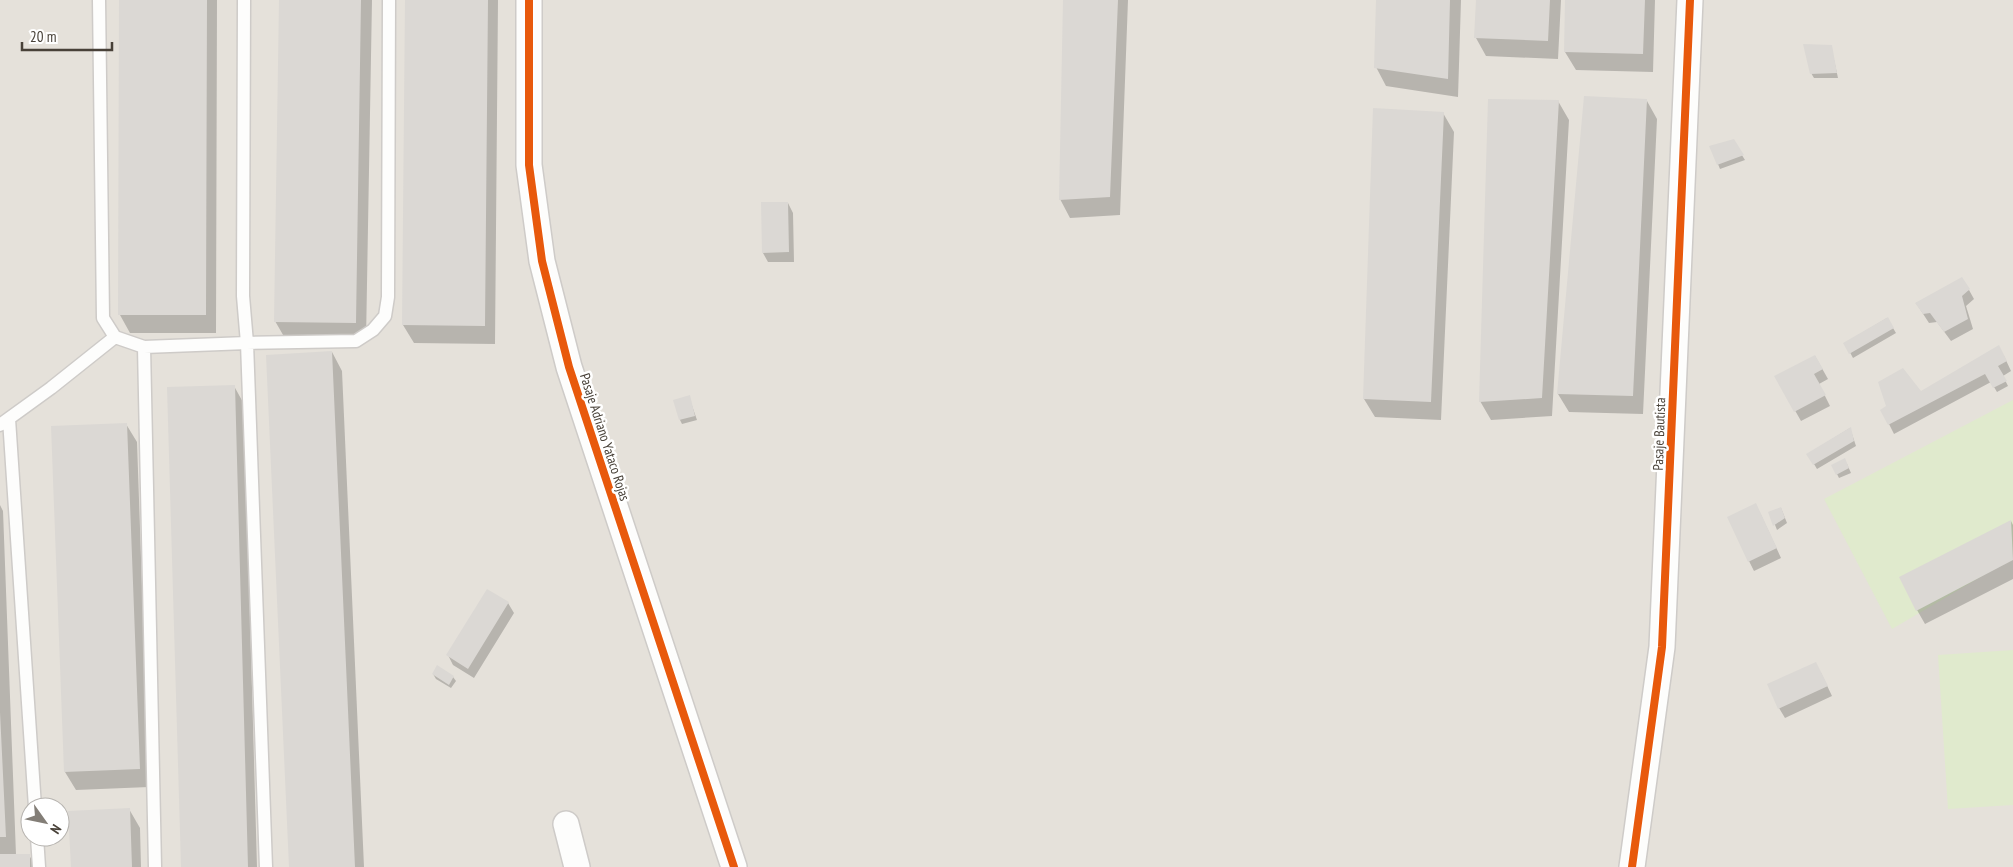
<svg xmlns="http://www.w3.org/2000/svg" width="2013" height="867" font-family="'PT Sans Narrow',sans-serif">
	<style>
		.residential { fill: #e5e1da; fill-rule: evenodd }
		.green { fill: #e0eacd }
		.shadow { fill: #0003 }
		.building { fill: #dbd8d4 }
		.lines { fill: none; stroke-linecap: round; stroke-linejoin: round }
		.lane-casing { stroke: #cecbc8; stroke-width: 15 }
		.street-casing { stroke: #cecbc8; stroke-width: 28 }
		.lane { stroke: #fdfdfc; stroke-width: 12 }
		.street { stroke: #fdfdfc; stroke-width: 25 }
		.cycleway-casing { stroke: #fff; stroke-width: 11 }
		.cycleway { stroke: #e8590c; stroke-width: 8 }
		.labels { text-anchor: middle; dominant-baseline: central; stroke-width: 5; stroke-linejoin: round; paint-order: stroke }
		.street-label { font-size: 14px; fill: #484138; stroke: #fff }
	</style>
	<rect width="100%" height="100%" fill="#f1efec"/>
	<path class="residential" d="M0 0H2013V867H0ZM30 807H60V837H30Z"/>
	<path class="green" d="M2013 400V558L1892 629 1824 499Z
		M2013 650V805L1948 809 1938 655Z"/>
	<path class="shadow" d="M120 0H217L216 333H130L120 315Z
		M281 0H372L366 341 286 340 275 321Z
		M406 0H498L495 344 414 343 403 325Z
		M1064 0H1128L1120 215 1070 218 1060 199Z
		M1378 0H1461L1458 97 1386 86 1376 67Z
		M1478 0H1561L1558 59 1486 56 1476 38Z
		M1567 0H1655L1653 72 1576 70 1565 52Z
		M1831 46 1838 78H1814L1811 73Z
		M1558 101 1569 120 1552 416 1491 420 1480 401Z
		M1647 101 1657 119 1643 414 1569 412 1558 394Z
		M1443 113 1454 132 1441 420 1375 417 1364 399Z
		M1733 141 1745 160 1720 169 1711 147Z
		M788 203 793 213 794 262H768L763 253Z
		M1969 290 1974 299 1966 306 1973 329 1951 341 1937 322 1929 323 1916 303Z
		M1887 318 1896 333 1853 358 1845 343Z
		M332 352 342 371 364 867H290Z
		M1815 356 1828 379 1819 384 1830 406 1801 421 1776 377Z
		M2004 356 2011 371 2003 376 2008 386 1997 392 1991 382 1894 434 1882 410Z
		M234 386 244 404 257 867H182Z
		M689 397 697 420 682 424 680 420Z
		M126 424 137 442 149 787 76 790 65 772 53 427Z
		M1850 428 1856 446 1817 469 1808 454Z
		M1847 464 1851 473 1839 478 1837 474Z
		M0 505 3 511 16 855H29L36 867H0Z
		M1781 508 1787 523 1777 530 1770 512Z
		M1761 515 1781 558 1754 571 1749 561Z
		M2011 521 2013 525V579L1925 624 1917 610Z
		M508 603 514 613 474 678 453 665 448 655Z
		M1821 673 1832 696 1785 718 1779 708Z
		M433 674 453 677 456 681 451 688 436 679Z
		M129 809 140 828 141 867H72Z"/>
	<path class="building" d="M119 0H207L206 315H118Z
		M279 0H361L356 323 274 322Z
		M405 0H488L485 326 402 325Z
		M1063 0H1118L1110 197 1059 200Z
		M1376 0H1450L1448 79 1374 68Z
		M1476 0H1550L1548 41 1474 38Z
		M1565 0H1645L1643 54 1564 52Z
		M1803 44 1832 45 1837 73 1810 74Z
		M1584 96 1647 99 1633 396 1557 394Z
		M1488 99 1559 100 1542 398 1479 402Z
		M1373 108 1444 112 1431 402 1363 399Z
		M1734 139 1744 155 1717 165 1709 146Z
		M761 202H788L789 252 762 253Z
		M1962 277 1970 289 1962 296 1968 319 1944 332 1930 313 1923 314 1915 303Z
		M1888 317 1894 328 1849 354 1843 343Z
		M1999 345 2007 361 1998 366 2007 381 1993 388 1985 374 1888 425 1880 410 1886 406 1878 382 1903 368 1921 391Z
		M332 351 355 867H289L266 355Z
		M1815 355 1823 369 1814 374 1826 395 1794 412 1774 376Z
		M235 385 248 867H181L167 387Z
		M690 395 695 416 679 420 673 400Z
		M127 423 140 769 64 772 51 426Z
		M1851 427 1854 441 1813 465 1806 454Z
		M1845 458 1849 468 1836 475 1831 465Z
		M1756 503 1777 548 1748 562 1727 517Z
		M1781 507 1785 518 1773 526 1768 512Z
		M2011 520 2013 560 1916 611 1899 577Z
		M487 589 509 602 468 669 446 655Z
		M1816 662 1828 686 1778 709 1767 684Z
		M437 665 454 676 449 685 432 674Z
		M0 712 6 837H0Z
		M130 808 132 867H71L68 811Z
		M0 854H30V867H0Z"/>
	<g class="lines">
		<g class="lane-casing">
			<path id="lane" d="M99 0 103 318 115 337 144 347 247 343 243 296 244 0
				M144 347 155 867
				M9 419 35 807
				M0 425 51 388 115 337
				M37 837 39 867
				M266 867 247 343 356 341 373 330 385 316 388 297 389 0"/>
		</g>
		<g class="street-casing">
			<path id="street" d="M529 0V165L542 261 569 367 734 867
				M566 824 577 867
				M1632 867 1662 647 1690 0"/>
		</g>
		<use href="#lane" class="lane"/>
		<use href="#street" class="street"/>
		<g class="cycleway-casing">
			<path id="cycleway" d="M529 0V165L542 261 569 367 734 867
				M1632 867 1662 647 1690 0"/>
		</g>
		<use href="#cycleway" class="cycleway"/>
	</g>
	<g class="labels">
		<g class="street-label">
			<text transform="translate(1659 434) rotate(-88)">Pasaje Bautista</text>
			<text transform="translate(605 437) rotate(72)">Pasaje Adriano Yataco Rojas</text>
		</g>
	</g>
	<g transform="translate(45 822) rotate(123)"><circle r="24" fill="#ffffff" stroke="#b6b3af"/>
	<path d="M0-4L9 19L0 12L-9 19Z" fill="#837e77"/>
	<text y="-8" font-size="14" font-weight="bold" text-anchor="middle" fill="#484138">N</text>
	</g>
	<path d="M22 42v8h90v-8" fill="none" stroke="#484138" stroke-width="2.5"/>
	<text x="30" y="42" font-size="15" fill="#484138" stroke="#ffffff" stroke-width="4" paint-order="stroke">20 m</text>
</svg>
